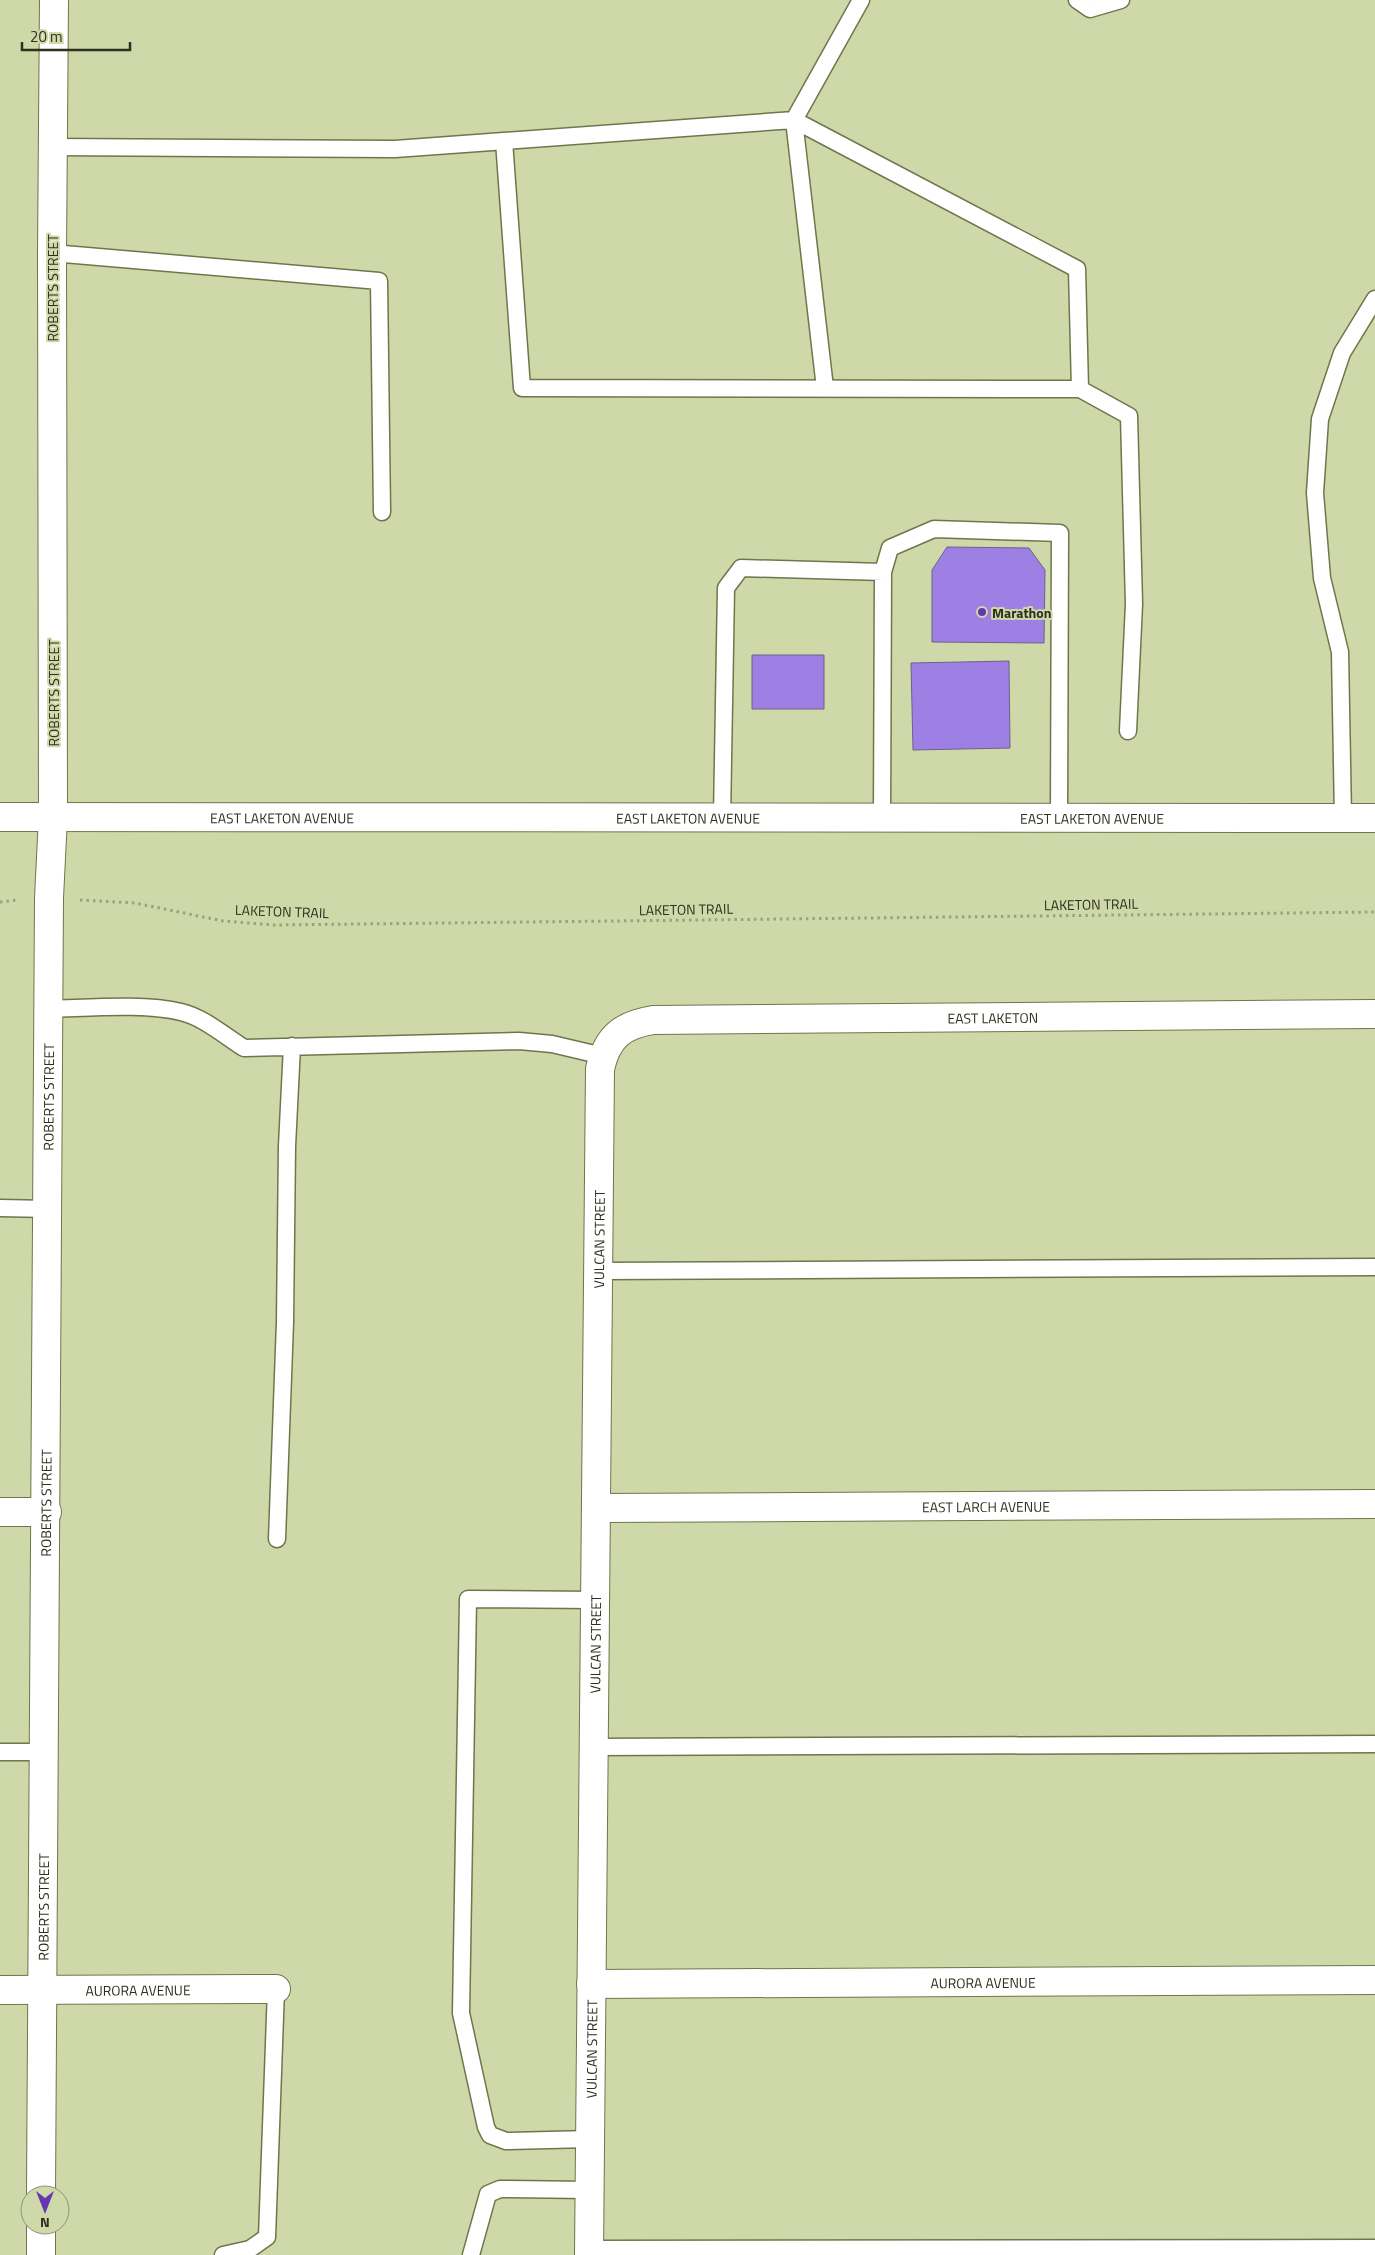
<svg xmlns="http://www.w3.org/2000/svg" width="1375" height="2255" font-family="'Titillium Web',sans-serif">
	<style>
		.building { fill: #9e80e5; stroke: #6b6189 }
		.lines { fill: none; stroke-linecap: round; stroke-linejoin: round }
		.lane-casing { stroke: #6f764b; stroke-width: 19 }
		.street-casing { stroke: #6f764b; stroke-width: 30 }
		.secondary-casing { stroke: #6f764b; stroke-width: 30 }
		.path { stroke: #9aa17c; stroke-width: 3; stroke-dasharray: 2.5 4; stroke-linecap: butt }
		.lane { stroke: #fff; stroke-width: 16 }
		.street { stroke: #fff; stroke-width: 28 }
		.secondary { stroke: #fff; stroke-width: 28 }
		.poi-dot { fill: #6538b0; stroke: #cfd8a9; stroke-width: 2 }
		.labels { text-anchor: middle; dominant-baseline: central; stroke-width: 4; stroke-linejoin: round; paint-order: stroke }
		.street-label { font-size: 14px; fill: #2d301e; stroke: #cfd8a9 }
		.poi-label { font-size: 14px; font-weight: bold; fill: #2d301e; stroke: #cfd8a9; text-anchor: start }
	</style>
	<rect width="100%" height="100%" fill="#cfd8a9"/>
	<path class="building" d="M947 547 1029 548 1045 570 1044 643 932 642V570Z
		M752 655H824V709H752Z
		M1009 661 1010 748 913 750 911 663Z"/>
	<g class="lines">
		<g class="lane-casing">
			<path id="lane" d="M1077 0 1090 9 1121 0
				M794 120 825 388
				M504 141 522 388 1080 389 1077 269 794 120
				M52 147 395 149 794 120 861 0
				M52 253 379 281 382 512
				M1080 389 1129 416 1134 604 1128 731
				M722 818 726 588 741 568 883 572
				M882 818 883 572 890 548 934 529 1060 533 1059 819
				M1343 818 1340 652 1322 578 1315 493 1320 419 1342 353 1375 299
				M50 1009C89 1008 144 1003 181 1012 203 1017 225 1036 244 1048L519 1041 552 1044 603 1056
				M0 1208 49 1209
				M599 1271 1375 1267
				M277 1539 285 1322 287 1146 292 1046
				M594 1747 1375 1744
				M0 1752H45
				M590 2139 506 2141 490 2135 486 2127 461 2013 468 1599 595 1600
				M589 2249 1375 2248
				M223 2255 250 2249 267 2237 276 1989
				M471 2255 488 2194 500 2189 589 2190"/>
		</g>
		<g class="street-casing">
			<g id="street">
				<path id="s1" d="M597 1508 1375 1504"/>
				<path d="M0 1512H47"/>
				<path id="s2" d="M591 1984 1375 1980"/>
				<path id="s3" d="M0 1990 276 1989"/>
				<path id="s4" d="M41 2195 49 898 53 817 52 253 54 0"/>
				<path d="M41 2255V2225"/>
				<path id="s5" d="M589 2255 600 1069C607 1037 622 1025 653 1020L1375 1014"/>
			</g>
		</g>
		<g class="secondary-casing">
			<g id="secondary">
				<path id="s6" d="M0 817 1375 818"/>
			</g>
		</g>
		<path class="path" d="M80 900 135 903 223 921 274 925 1375 912
			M0 902 17 900"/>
		<use href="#lane" class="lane"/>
		<use href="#street" class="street"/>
		<use href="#secondary" class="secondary"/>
	</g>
	<circle class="poi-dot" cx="982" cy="612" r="5"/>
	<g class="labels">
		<g class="street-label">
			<text transform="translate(52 288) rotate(-90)">ROBERTS STREET</text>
			<text transform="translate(53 693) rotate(-90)">ROBERTS STREET</text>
			<text stroke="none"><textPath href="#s6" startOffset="282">EAST LAKETON AVENUE</textPath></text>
			<text stroke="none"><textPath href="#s6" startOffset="688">EAST LAKETON AVENUE</textPath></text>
			<text stroke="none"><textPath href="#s6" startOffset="1092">EAST LAKETON AVENUE</textPath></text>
			<text transform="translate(1091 904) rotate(-1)">LAKETON TRAIL</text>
			<text transform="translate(686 909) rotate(-1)">LAKETON TRAIL</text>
			<text transform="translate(282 911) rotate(2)">LAKETON TRAIL</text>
			<text stroke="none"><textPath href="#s5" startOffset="1604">EAST LAKETON</textPath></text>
			<text stroke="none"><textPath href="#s4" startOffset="1098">ROBERTS STREET</textPath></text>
			<text stroke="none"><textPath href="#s5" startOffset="1016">VULCAN STREET</textPath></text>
			<text stroke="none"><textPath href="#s4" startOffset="692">ROBERTS STREET</textPath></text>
			<text stroke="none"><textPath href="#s1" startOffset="389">EAST LARCH AVENUE</textPath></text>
			<text stroke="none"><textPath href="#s5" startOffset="611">VULCAN STREET</textPath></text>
			<text stroke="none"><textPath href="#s4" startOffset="288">ROBERTS STREET</textPath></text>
			<text stroke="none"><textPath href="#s2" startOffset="392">AURORA AVENUE</textPath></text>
			<text stroke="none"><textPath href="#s3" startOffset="138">AURORA AVENUE</textPath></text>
			<text stroke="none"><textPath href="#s5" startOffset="206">VULCAN STREET</textPath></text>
		</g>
		<g class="poi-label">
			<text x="992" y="612">Marathon</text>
		</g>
	</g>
	<g transform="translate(45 2210) rotate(180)"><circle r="24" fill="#cfd8a9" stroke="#8e9571"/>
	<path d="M0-4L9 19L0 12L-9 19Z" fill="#6538b0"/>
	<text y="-8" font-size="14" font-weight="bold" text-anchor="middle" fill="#2d301e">N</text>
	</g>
	<path d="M22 42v8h108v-8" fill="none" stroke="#2d301e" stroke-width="2.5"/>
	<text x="30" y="42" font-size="15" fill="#2d301e" stroke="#cfd8a9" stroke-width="4" paint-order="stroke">20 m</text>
</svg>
